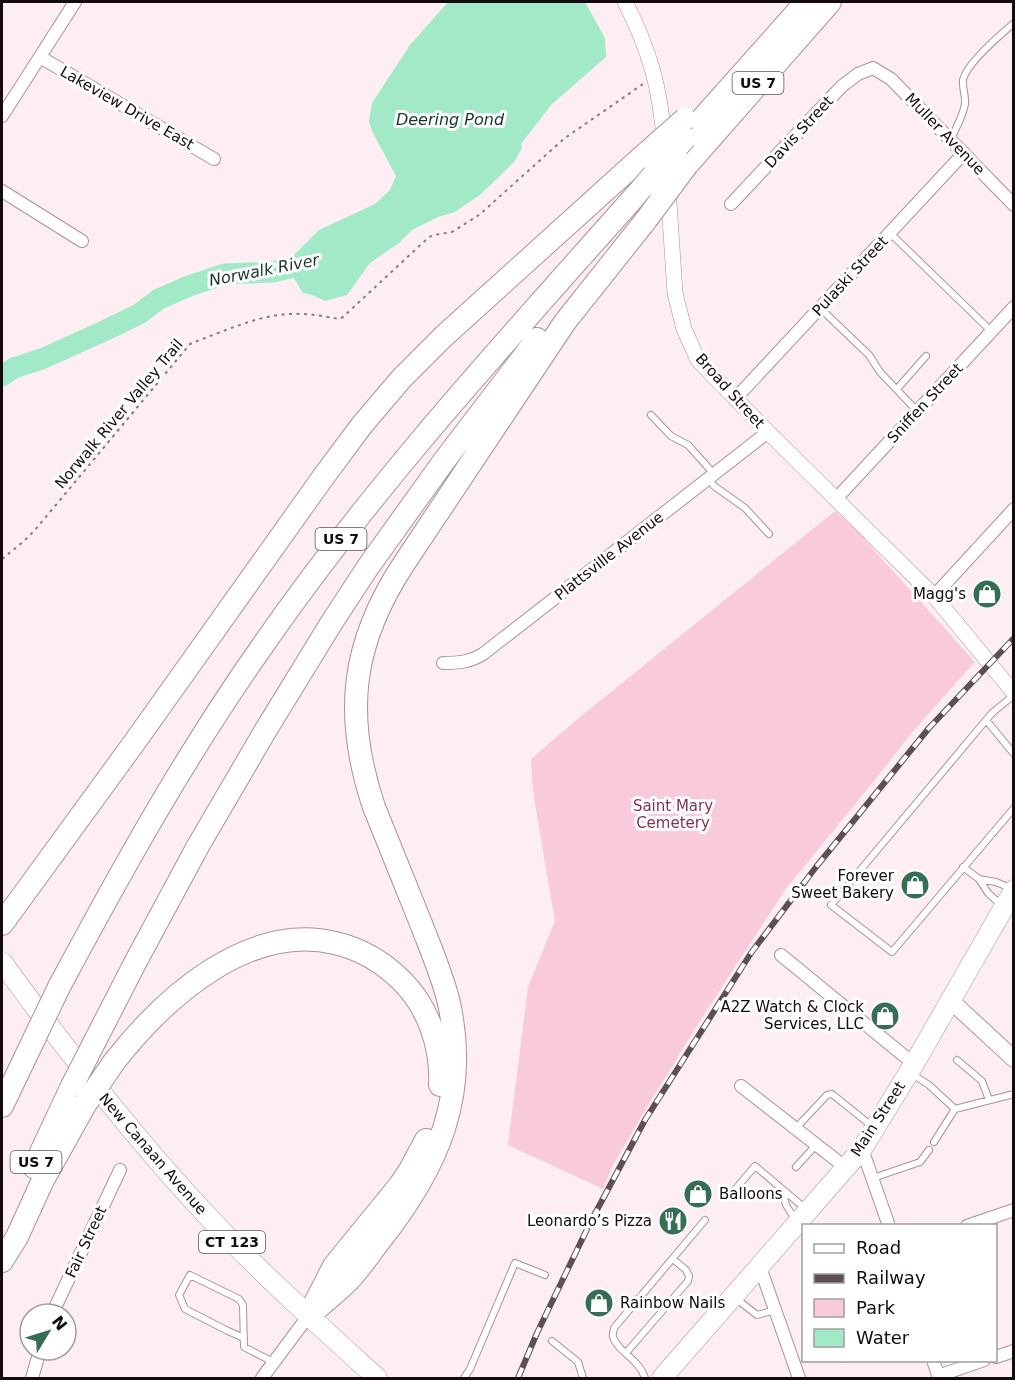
<svg xmlns="http://www.w3.org/2000/svg" width="1015" height="1380" font-family="'DejaVu Sans',sans-serif">
	<style>
		.green { fill: #f9c9dc }
		.water { fill: #a2eac7 }
		.lines { fill: none; stroke-linecap: round; stroke-linejoin: round }
		.river { stroke: #a2eac7; stroke-width: 21 }
		.service-casing { stroke: #ae8f9b; stroke-width: 8 }
		.minor-casing { stroke: #ae8f9b; stroke-width: 14 }
		.tertiary-casing { stroke: #ae8f9b; stroke-width: 16 }
		.secondary-casing { stroke: #ae8f9b; stroke-width: 18 }
		.primary-casing { stroke: #ae8f9b; stroke-width: 21 }
		.motorway-casing { stroke: #ae8f9b; stroke-width: 24 }
		.path { stroke: #867a7f; stroke-width: 2; stroke-dasharray: 3 4.5; stroke-linecap: butt }
		.service { stroke: #fff; stroke-width: 6 }
		.minor { stroke: #fff; stroke-width: 12 }
		.tertiary { stroke: #fff; stroke-width: 15 }
		.secondary { stroke: #fff; stroke-width: 16 }
		.primary { stroke: #fff; stroke-width: 20 }
		.motorway { stroke: #fff; stroke-width: 22 }
		.rail-casing { stroke: #5c5055; stroke-width: 6 }
		.rail { stroke: #fff; stroke-width: 4; stroke-dasharray: 11; stroke-linecap: butt }
		.motorway-bridge-casing { stroke: #ae8f9b; stroke-width: 24; stroke-linecap: butt }
		.motorway-bridge { stroke: #fff; stroke-width: 22 }
		.labels { text-anchor: middle; dominant-baseline: central; stroke-width: 6; stroke-linejoin: round; paint-order: stroke }
		.shield { fill: #fff; stroke: #5b5457; stroke-width: 1.5 }
		.shield-label { font-size: 14px; font-weight: bold; fill: #150a0f }
		.street-label { font-size: 15px; fill: #150a0f; stroke: #fff }
		.poi-label { font-size: 15px; fill: #150a0f; stroke: #fff; text-anchor: end }
		.park-label { font-size: 15px; fill: #813259; stroke: #fff }
		.water-label { font-size: 16px; font-style: italic; fill: #153627; stroke: #fff }
	</style>
	<rect width="100%" height="100%" fill="#fceef3"/>
	<path class="green" d="M835 511 857 531 975 662 914 730 874 781 785 890 698 1024 647 1107 612 1167 603 1189 508 1145 528 987 555 921 536 810 532 780 531 759 580 717Z"/>
	<path class="water" d="M448 2H585L605 38 606 57 552 104 521 144 522 148 514 162 481 194 455 212 438 217 412 230 399 243 370 263 347 295 325 301 312 295 303 293 293 277 285 276 273 272 275 263 290 259 319 230 375 204 390 190 396 176 373 133 369 122 372 103 410 45Z"/>
	<g class="lines">
		<path class="river" d="M2 376 14 368 44 358 104 331 139 314 159 299 189 286 225 274 273 272 301 265"/>
		<g class="service-casing">
			<path id="service" d="M951 139C956 128 963 116 965 104 966 96 962 88 963 80 966 64 1001 34 1014 23
				M890 233 991 331
				M820 308 869 355 880 372 917 411
				M897 389 926 356
				M651 415 671 436 688 445 714 474
				M709 479 714 486 745 508 769 534
				M1014 695 992 713 831 905 892 952 1014 808
				M986 720 1014 754
				M963 867 979 879
				M1002 906 988 893 979 879 996 882 1013 889
				M957 1060 982 1081 989 1100
				M912 1074 929 1085 955 1109 1014 1094
				M796 1128 827 1095 832 1094 873 1127
				M934 1142 955 1109
				M796 1167 816 1145
				M873 1178 920 1162 929 1150
				M782 1189 786 1205 796 1221
				M733 1192 755 1166 807 1210
				M734 1297 757 1315 776 1310
				M244 1338 228 1331 185 1309 179 1295 190 1275 239 1299 243 1305 244 1347 273 1362
				M552 1341 578 1362 583 1378
				M626 1353 688 1281 689 1276 686 1270 673 1259
				M464 1378 470 1369 515 1263 545 1275
				M645 1378C640 1360 617 1351 613 1337 612 1334 614 1331 614 1328L705 1220"/>
		</g>
		<g class="minor-casing">
			<path id="minor" d="M40 57 214 159
				M2 116 75 2
				M2 191 82 241
				M731 204 842 86 858 74 873 68 891 79 1014 205
				M735 399 964 153
				M836 499 1014 307
				M934 596 1014 509
				M443 663C459 663 470 662 483 654L768 432
				M781 955 914 1064
				M741 1086 845 1167
				M862 1149 889 1226
				M967 1226 1014 1210
				M760 1267 799 1378
				M52 1314 120 1170
				M996 1357 1014 1351
				M933 1360 939 1378
				M938 1376 984 1360
				M32 1378 40 1350
				M262 1378 309 1315"/>
		</g>
		<g class="tertiary-casing">
			<path id="tertiary" d="M625 2C649 48 661 90 664 142
				M668 187 675 293 684 329 698 360 768 432 934 596 1014 693"/>
		</g>
		<g class="secondary-casing">
			<path id="secondary" d="M950 1000 1014 1059"/>
		</g>
		<g class="primary-casing">
			<path id="primary" d="M2 962C68 1053 137 1142 215 1224 266 1278 322 1328 377 1378
				M662 1378 862 1149 914 1064 1014 890"/>
		</g>
		<g class="motorway-casing">
			<path id="motorway" d="M685 138 806 2
				M687 165 830 2
				M2 924 134 743 324 476 362 425 401 379 444 336 642 157
				M59 987C121 871 185 756 261 648 375 483 511 336 644 186
				M96 1039 135 963 198 846 264 733 332 622 368 567 444 461 537 339
				M114 1062C164 998 248 922 335 943 361 949 383 962 402 981 429 1008 442 1048 440 1085
				M2 1106 35 1037
				M34 1167 72 1086
				M2 1261 17 1237 42 1182 86 1103
				M315 1303 334 1266 400 1185 410 1170 426 1140
				M309 1315C322 1304 337 1292 350 1279 360 1268 369 1255 378 1243 437 1169 471 1095 448 999 441 972 430 947 420 921 405 883 389 845 374 807 343 715 351 643 405 562L565 322 646 220"/>
		</g>
		<path class="path" d="M2 559 23 542 35 530 190 344 197 341C230 329 265 312 301 314 314 314 327 317 339 319L343 317 429 237 434 235 452 232 479 215 565 138 643 84"/>
		<use href="#service" class="service"/>
		<use href="#minor" class="minor"/>
		<use href="#tertiary" class="tertiary"/>
		<use href="#secondary" class="secondary"/>
		<use href="#primary" class="primary"/>
		<use href="#motorway" class="motorway"/>
		<g class="rail-casing">
			<path id="rail" d="M518 1378 537 1333 590 1223 645 1120 751 953 816 867 929 728 1014 638"/>
		</g>
		<use href="#rail" class="rail"/>
		<g class="motorway-bridge-casing">
			<path id="motorway-bridge" d="M642 157 685 119
				M644 186 685 138
				M646 220 687 165
				M35 1037 59 987
				M72 1086 96 1039
				M86 1103 114 1062"/>
		</g>
		<use href="#motorway-bridge" class="motorway-bridge"/>
	</g>
	<defs>
		<g id="shop-disc" transform="scale(1.5)"><circle r="9.5" fill="#366e55" stroke="#fff"/><path d="M-5-2.5h2.3a2.7 3.5 0 0 1 5.4 0H5L5.5 6h-11ZM-1.5-2.5h3a1.5 2.3 0 0 0-3 0Z" fill="#fff"/></g>
		<g id="restaurant-disc" transform="scale(1.5)"><circle r="9.5" fill="#366e55" stroke="#fff"/><path d="M-5-6h1v4h1v-4h1v4h1v-4h1v5L-1.5 .5V6h-2V.5L-5-1ZM5-6V6H3V1.5H1.5Q1.5-4 5-6Z" fill="#fff"/></g>
	</defs>
	<g fill-rule="evenodd">
		<use href="#shop-disc" x="987" y="594"/>
		<use href="#shop-disc" x="915" y="885"/>
		<use href="#shop-disc" x="885" y="1016"/>
		<use href="#shop-disc" x="698" y="1194"/>
		<use href="#restaurant-disc" x="673" y="1221"/>
		<use href="#shop-disc" x="599" y="1303"/>
	</g>
	<g class="labels">
		<g class="shield">
			<rect x="732.5" y="72" width="51" height="22" rx="4.5"/>
			<rect x="315.5" y="528" width="51" height="22" rx="4.5"/>
			<rect x="10.5" y="1151" width="51" height="22" rx="4.5"/>
			<rect x="199" y="1231" width="66" height="22" rx="4.5"/>
		</g>
		<g class="shield-label">
			<text x="758" y="83">US 7</text>
			<text x="341" y="539">US 7</text>
			<text x="36" y="1162">US 7</text>
			<text x="232" y="1242">CT 123</text>
		</g>
		<g class="street-label">
			<text transform="translate(127 108) rotate(30)">Lakeview Drive East</text>
			<text transform="translate(799 132) rotate(-47)">Davis Street</text>
			<text transform="translate(945 134) rotate(46)">Muller Avenue</text>
			<text transform="translate(850 276) rotate(-47)">Pulaski Street</text>
			<text transform="translate(730 391) rotate(48)">Broad Street</text>
			<text transform="translate(925 403) rotate(-47)">Sniffen Street</text>
			<text transform="translate(119 414) rotate(-50)">Norwalk River Valley Trail</text>
			<text transform="translate(609 556) rotate(-38)">Plattsville Avenue</text>
			<text transform="translate(878 1119) rotate(-57)">Main Street</text>
			<text transform="translate(153 1154) rotate(49)">New Canaan Avenue</text>
			<text transform="translate(86 1242) rotate(-65)">Fair Street</text>
		</g>
		<g class="poi-label">
			<text x="966" y="594">Magg's</text>
			<text x="894" y="876">Forever<tspan x="894" dy="17">Sweet Bakery</tspan></text>
			<text x="864" y="1007">A2Z Watch &amp; Clock<tspan x="864" dy="17">Services, LLC</tspan></text>
			<text x="719" y="1194" text-anchor="start">Balloons</text>
			<text x="652" y="1221">Leonardo’s Pizza</text>
			<text x="620" y="1303" text-anchor="start">Rainbow Nails</text>
		</g>
		<g class="park-label">
			<text x="673" y="806">Saint Mary<tspan x="673" dy="17">Cemetery</tspan></text>
		</g>
		<g class="water-label">
			<text x="450" y="119">Deering Pond</text>
			<text transform="translate(264 270) rotate(-11)">Norwalk River</text>
		</g>
	</g>
	<rect width="1015" height="1380" fill="none" stroke="#150a0f" stroke-width="6"/>
	<rect x="802" y="1224" width="195" height="138" fill="#ffffff" stroke="#a19d9f" stroke-width="1.5"/>
	<rect x="814" y="1244" width="30" height="9" fill="#ffffff" stroke="#a19d9f" stroke-width="1.5"/>
	<text x="856" y="1254" font-size="18" fill="#150a0f">Road</text>
	<rect x="814" y="1274" width="30" height="9" fill="#5c5055" stroke="#a19d9f" stroke-width="1.5"/>
	<text x="856" y="1284" font-size="18" fill="#150a0f">Railway</text>
	<rect x="814" y="1299" width="30" height="18" fill="#f9c9dc" stroke="#a19d9f" stroke-width="1.5"/>
	<text x="856" y="1314" font-size="18" fill="#150a0f">Park</text>
	<rect x="814" y="1329" width="30" height="18" fill="#a2eac7" stroke="#a19d9f" stroke-width="1.5"/>
	<text x="856" y="1344" font-size="18" fill="#150a0f">Water</text>
	<g transform="translate(48 1332) rotate(52)"><circle r="28" fill="#ffffff" stroke="#a19d9f" stroke-width="1.5"/>
	<path d="M0-4.5L10 22L0 15L-10 22Z" fill="#366e55"/>
	<text y="-9" font-size="16" font-weight="bold" text-anchor="middle" fill="#150a0f">N</text>
	</g>
</svg>
